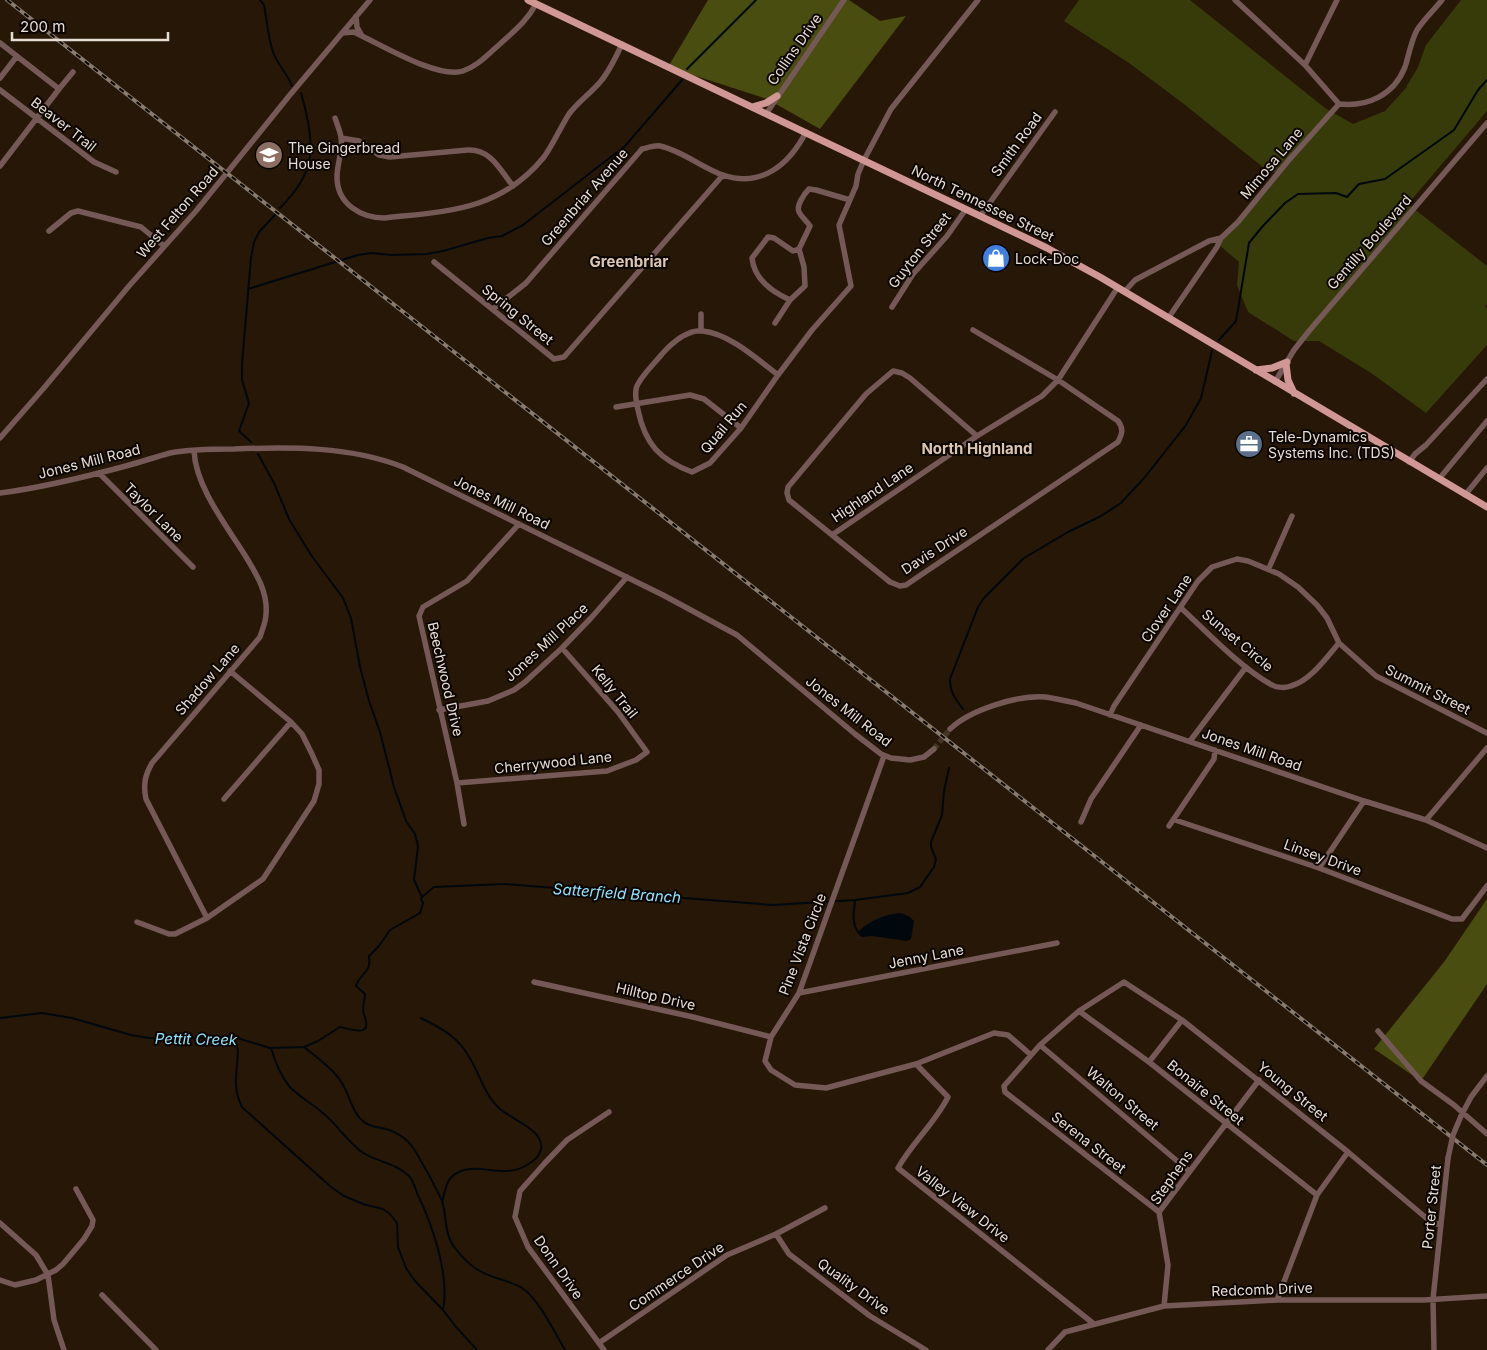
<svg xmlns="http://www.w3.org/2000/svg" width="1487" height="1350" font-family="Inter,sans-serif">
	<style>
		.green { fill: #373b0a }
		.forest { fill: #494d0f }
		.water { fill: #00080e }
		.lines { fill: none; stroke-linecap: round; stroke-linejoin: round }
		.stream { stroke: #00080e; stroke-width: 2 }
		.minor-tunnel { stroke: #443525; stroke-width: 5.5; stroke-dasharray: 5.5 3; stroke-linecap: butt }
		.minor { stroke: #745957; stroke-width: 5.5 }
		.major { stroke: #d09795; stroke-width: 7 }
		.rail-casing { stroke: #887a6c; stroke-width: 4 }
		.rail { stroke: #0a0501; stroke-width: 2; stroke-dasharray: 5.5; stroke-linecap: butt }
		.minor-bridge { stroke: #745957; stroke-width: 5.5 }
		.labels { text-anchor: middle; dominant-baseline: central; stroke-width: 4; stroke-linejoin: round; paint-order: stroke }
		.street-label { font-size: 14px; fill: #e8ddd2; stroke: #0a0501 }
		.poi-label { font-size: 14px; fill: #e8ddd2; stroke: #0a0501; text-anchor: start }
		.neighbourhood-label { font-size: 15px; font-weight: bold; fill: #dcc6b1; stroke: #0a0501 }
		.water-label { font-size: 15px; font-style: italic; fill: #90e2ff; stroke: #0a0501 }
	</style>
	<rect width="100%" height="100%" fill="#271706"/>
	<path class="green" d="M1079 0H1190L1325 108 1353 124 1385 111 1405 89 1418 67 1426 45 1461 0H1487V111L1408 204 1487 266V304L1485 306 1487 309V345L1426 413 1371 373 1319 341H1294L1248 312 1237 285 1239 262 1218 244 1278 174 1264 168 1180 101 1129 63 1064 21Z"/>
	<path class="forest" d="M708 0H849L880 21 906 16 820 129 767 99 668 67Z
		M1487 899V984L1421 1081 1374 1049 1444 962Z"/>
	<path class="water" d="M901 913 910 917 914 921 911 939 907 941 872 936 862 937 859 935V931C870 920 886 914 901 913Z"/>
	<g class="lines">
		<path class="stream" d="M260 0 264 5C267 20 268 37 273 52 277 64 287 73 292 86
			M687 69 756 0
			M280 208C292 196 303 183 308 166 314 145 307 113 301 93
			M248 289 358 255 371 253 391 255 427 254 443 251 488 238 502 236 523 225 625 146 682 80
			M1219 340 1236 321 1249 243 1262 227 1285 203 1298 194 1336 193 1347 197 1359 184 1385 179 1454 130 1478 90 1487 80
			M251 442 239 431 249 403 242 380V364L251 258 254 242 259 232 275 215
			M258 454 274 483 289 519 311 555 343 598 351 618 360 667 369 701 380 732 394 787 406 821 415 834 418 846 414 880 422 897 421 899 423 903 420 913 390 930 379 946 369 956C369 959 370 962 369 965 368 973 358 977 356 986L365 994C365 999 363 1004 363 1010 363 1014 366 1018 366 1022 369 1037 348 1028 340 1027L318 1041 304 1047
			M963 709C955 699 950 692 950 679L978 607 984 598 1024 558 1068 532 1101 516 1121 503 1145 477 1186 425 1201 398 1212 351
			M422 897 434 887 504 884 773 905 855 900 908 893 920 887 934 867 936 859 931 847V842L942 815 944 791 949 768
			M855 900C854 911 851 924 859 933
			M0 1018 42 1013 72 1018 131 1035 149 1038 172 1039 234 1037 270 1048 304 1047C316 1057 331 1067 340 1080 350 1094 351 1112 364 1122 372 1128 380 1127 389 1130 406 1136 413 1146 421 1161 428 1173 436 1188 442 1201 447 1216 444 1235 455 1248 462 1257 470 1266 480 1271 493 1279 509 1280 522 1288 538 1298 555 1333 565 1350
			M421 1018C437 1026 453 1034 464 1049 478 1067 482 1092 499 1108 510 1118 526 1123 536 1134 540 1139 543 1146 540 1152 538 1158 532 1162 527 1165 503 1180 478 1161 457 1173 446 1178 445 1192 442 1202
			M234 1037C235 1042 238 1047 238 1052 237 1073 232 1087 242 1107L331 1187 344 1196 363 1204 383 1209 390 1214 397 1223 398 1247 406 1268 415 1281 443 1310 456 1327 477 1350
			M271 1048C275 1061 280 1075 289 1086 299 1097 313 1104 324 1114 339 1126 349 1145 365 1154 379 1162 397 1164 409 1176 413 1180 415 1187 417 1193 432 1224 450 1275 443 1310"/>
		<path class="minor-tunnel" d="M934 749 950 729"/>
		<path class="minor" d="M1235 0 1305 65 1339 104C1368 107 1394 95 1405 67 1409 55 1411 41 1417 30 1424 19 1434 10 1442 0
			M342 33 354 32 362 36 357 27 356 16
			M362 36C385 47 439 79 463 71 478 66 488 54 500 44 514 31 527 21 536 4
			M0 43 59 89 0 166
			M1305 65 1337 0
			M0 78 17 56
			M59 89 73 72
			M0 90 94 162 116 172
			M766 114 844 0
			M335 118C337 124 340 131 341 137 343 150 337 164 337 177 337 204 361 218 385 218 448 211 500 211 544 157 554 143 560 128 569 114 578 102 591 93 601 81 610 70 616 57 622 44
			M341 138 359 141 379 155 390 157 468 150C491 149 500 170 513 186
			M981 215 1055 112
			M49 231 71 213 78 211 141 227 164 246
			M799 249 804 267 805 286 790 300C772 292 754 279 752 258L768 237 774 238 793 251 799 249 810 226C807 221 802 218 799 212 796 206 804 194 809 189L816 190 850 200
			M434 262 554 359 564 357 723 175
			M1125 291 1135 280 1209 241 1221 238
			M892 307 913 274 947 236 966 209
			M493 309 526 283 642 149C647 148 655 145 660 146 681 150 704 169 723 175 761 188 789 165 806 132
			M701 314V331
			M1169 317 1217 247 1221 238 1238 222 1288 161 1339 104
			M775 323 790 300
			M973 330 1058 380 1118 421C1124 429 1122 434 1118 442L906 585 900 586 890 582 789 500 787 493 788 487 866 394 893 371 902 373 910 378 977 436
			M778 375C757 359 730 334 703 331 687 329 672 343 662 354 654 364 644 373 638 384 634 390 636 403 638 410 645 444 660 460 692 472L710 463 741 428 778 375 812 330 851 286 839 225 856 186 858 174 864 160 891 109 978 0
			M1275 382 1294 350 1309 331 1487 123
			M616 407 690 395 704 399 741 428
			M0 438 43 389 129 286 196 211 289 96 370 0
			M194 451C196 488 227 526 246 557 257 575 268 593 266 614 266 622 262 630 260 637L152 763C145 775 143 785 146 799L207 918
			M1409 462 1415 454 1426 445 1487 379
			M99 473 193 567
			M1439 479 1487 421
			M0 493C42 488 85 477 126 466 141 462 155 457 170 453 191 449 213 449 234 449 290 447 350 446 403 467L663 595 737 635 855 734 881 754 891 758 910 760 924 757 934 749
			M1465 495 1487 468
			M832 535 977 436 1042 396 1058 380 1118 287
			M1269 568 1292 516
			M1181 608C1207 632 1242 669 1272 685 1277 688 1285 688 1291 686 1311 680 1326 658 1339 643
			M439 710 488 701 514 690 525 682 562 648 591 618 627 577
			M1110 715 1114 706 1198 581 1212 567 1237 559 1248 561 1279 574 1298 587 1317 605 1327 618 1339 643 1376 676 1487 733
			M950 729C970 710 1017 695 1045 697 1055 698 1065 701 1076 703L1364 801 1426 820 1487 848
			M1190 741 1246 667
			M884 756 799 993 771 1037 765 1061 771 1070 795 1085 826 1088 916 1064 994 1033 1008 1035 1031 1055
			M457 783 607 771 636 760 647 752 618 712 562 648
			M224 799 291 722
			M1175 820 1319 868 1452 919H1462L1487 886
			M1426 820 1487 748
			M1081 822 1091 799 1141 725
			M464 824 457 783 419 616 423 607 467 581 519 524
			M1169 826 1214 759 1215 750
			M1319 868 1364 801
			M137 922 169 934H175L207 918 263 879 314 801 319 784V770L312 754 302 734 291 722 230 671
			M534 982 693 1017 771 1037
			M799 993 1057 943
			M1079 1011 1149 1062 1317 1195
			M1378 1031 1421 1081 1454 1105 1487 1134
			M1040 1045 1189 1171
			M1149 1062 1182 1020
			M916 1064 948 1097C935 1123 912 1143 898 1168L1094 1324
			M1461 1116 1471 1097 1487 1076
			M1159 1212 1005 1092 1004 1086 1040 1045 1079 1011 1124 982 1182 1020 1348 1152 1431 1222 1441 1225
			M0 1223 36 1255 48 1275 54 1320 64 1350
			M776 1234 789 1254 870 1316 926 1350
			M0 1280 15 1285 36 1280 56 1270 63 1264 84 1239 92 1226 93 1220 76 1189
			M102 1295 156 1350
			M1277 1300 1317 1195 1348 1152
			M1164 1306 1168 1265 1159 1212 1259 1080
			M599 1343 727 1255 776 1234 825 1208
			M604 1350 528 1247 515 1217 520 1191 544 1164 567 1140 609 1112
			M1048 1350 1065 1332 1164 1306 1277 1300H1424L1487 1296
			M1434 1350 1433 1299 1448 1158"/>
		<path class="major" d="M528 0 1047 248 1100 277 1487 507
			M752 107 766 103 777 96
			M1286 364 1288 380 1294 393
			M1256 370 1272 368 1287 362"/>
		<g class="rail-casing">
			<path id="rail" d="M7 0 1487 1165"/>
		</g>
		<use href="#rail" class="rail"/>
		<path class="minor-bridge" d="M1448 1158 1453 1135 1461 1116"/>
	</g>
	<defs>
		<g id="school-disc" transform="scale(1.4375)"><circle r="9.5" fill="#8d6e63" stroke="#0a0501"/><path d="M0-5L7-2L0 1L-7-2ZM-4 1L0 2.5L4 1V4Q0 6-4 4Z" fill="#fff"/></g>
		<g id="shop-disc" transform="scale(1.4375)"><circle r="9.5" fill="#3f7fe0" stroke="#0a0501"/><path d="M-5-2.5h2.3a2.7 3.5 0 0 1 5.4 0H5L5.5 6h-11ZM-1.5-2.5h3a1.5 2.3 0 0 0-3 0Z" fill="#fff"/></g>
		<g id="office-disc" transform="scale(1.4375)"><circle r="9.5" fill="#5c6f8a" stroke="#0a0501"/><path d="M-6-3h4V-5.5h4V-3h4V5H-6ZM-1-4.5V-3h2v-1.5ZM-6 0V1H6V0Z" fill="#fff"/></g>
	</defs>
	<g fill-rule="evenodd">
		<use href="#school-disc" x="269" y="155"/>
		<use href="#shop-disc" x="996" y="258"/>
		<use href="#office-disc" x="1249" y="444"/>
	</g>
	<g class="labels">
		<g class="street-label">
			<text transform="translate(794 49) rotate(-55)">Collins Drive</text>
			<text transform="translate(64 124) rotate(38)">Beaver Trail</text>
			<text transform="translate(1016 144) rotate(-54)">Smith Road</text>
			<text transform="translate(1271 163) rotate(-50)">Mimosa Lane</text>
			<text transform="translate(584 197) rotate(-49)">Greenbriar Avenue</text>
			<text transform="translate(983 203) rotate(26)">North Tennessee Street</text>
			<text transform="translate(177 212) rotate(-49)">West Felton Road</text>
			<text transform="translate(1369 242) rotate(-49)">Gentilly Boulevard</text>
			<text transform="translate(919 250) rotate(-52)">Guyton Street</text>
			<text transform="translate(518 314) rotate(39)">Spring Street</text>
			<text transform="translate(723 427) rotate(-50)">Quail Run</text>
			<text transform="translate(89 461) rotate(-14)">Jones Mill Road</text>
			<text transform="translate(872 492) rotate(-34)">Highland Lane</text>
			<text transform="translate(502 502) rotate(26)">Jones Mill Road</text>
			<text transform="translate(154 512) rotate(45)">Taylor Lane</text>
			<text transform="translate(934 550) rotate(-33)">Davis Drive</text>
			<text transform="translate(1166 608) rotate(-56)">Clover Lane</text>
			<text transform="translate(1238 640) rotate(40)">Sunset Circle</text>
			<text transform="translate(546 642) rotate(-43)">Jones Mill Place</text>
			<text transform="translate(207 679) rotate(-49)">Shadow Lane</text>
			<text transform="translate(446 679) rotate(77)">Beechwood Drive</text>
			<text transform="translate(1428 689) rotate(27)">Summit Street</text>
			<text transform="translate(615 691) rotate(51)">Kelly Trail</text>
			<text transform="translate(849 711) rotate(38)">Jones Mill Road</text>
			<text transform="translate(1252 749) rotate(19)">Jones Mill Road</text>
			<text transform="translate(553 762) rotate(-6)">Cherrywood Lane</text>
			<text transform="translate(1323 857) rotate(20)">Linsey Drive</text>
			<text transform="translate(802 944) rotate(-69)">Pine Vista Circle</text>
			<text transform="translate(926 956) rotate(-11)">Jenny Lane</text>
			<text transform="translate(656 996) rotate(13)">Hilltop Drive</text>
			<text transform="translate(1293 1091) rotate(39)">Young Street</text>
			<text transform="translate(1206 1092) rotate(39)">Bonaire Street</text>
			<text transform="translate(1123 1098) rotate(40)">Walton Street</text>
			<text transform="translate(1089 1142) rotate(38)">Serena Street</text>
			<text transform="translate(1171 1177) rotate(-55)">Stephens</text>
			<text transform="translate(963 1204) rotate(38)">Valley View Drive</text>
			<text transform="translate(1431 1207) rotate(-84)">Porter Street</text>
			<text transform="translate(559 1267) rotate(55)">Donn Drive</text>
			<text transform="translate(676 1276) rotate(-34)">Commerce Drive</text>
			<text transform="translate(854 1286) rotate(36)">Quality Drive</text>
			<text transform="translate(1262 1289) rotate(-2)">Redcomb Drive</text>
		</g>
		<g class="poi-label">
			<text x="288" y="147">The Gingerbread<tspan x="288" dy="16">House</tspan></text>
			<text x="1015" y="258">Lock-Doc</text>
			<text x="1268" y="436">Tele-Dynamics<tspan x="1268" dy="16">Systems Inc. (TDS)</tspan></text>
		</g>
		<g class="neighbourhood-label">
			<text x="629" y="261">Greenbriar</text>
			<text x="977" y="448">North Highland</text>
		</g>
		<g class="water-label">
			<text transform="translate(617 893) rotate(4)">Satterfield Branch</text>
			<text transform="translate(196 1039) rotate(1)">Pettit Creek</text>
		</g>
	</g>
	<path d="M12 32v8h156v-8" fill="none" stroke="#e8ddd2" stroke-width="2.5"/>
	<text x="20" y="32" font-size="15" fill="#e8ddd2" stroke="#0a0501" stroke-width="4" paint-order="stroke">200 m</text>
</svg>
